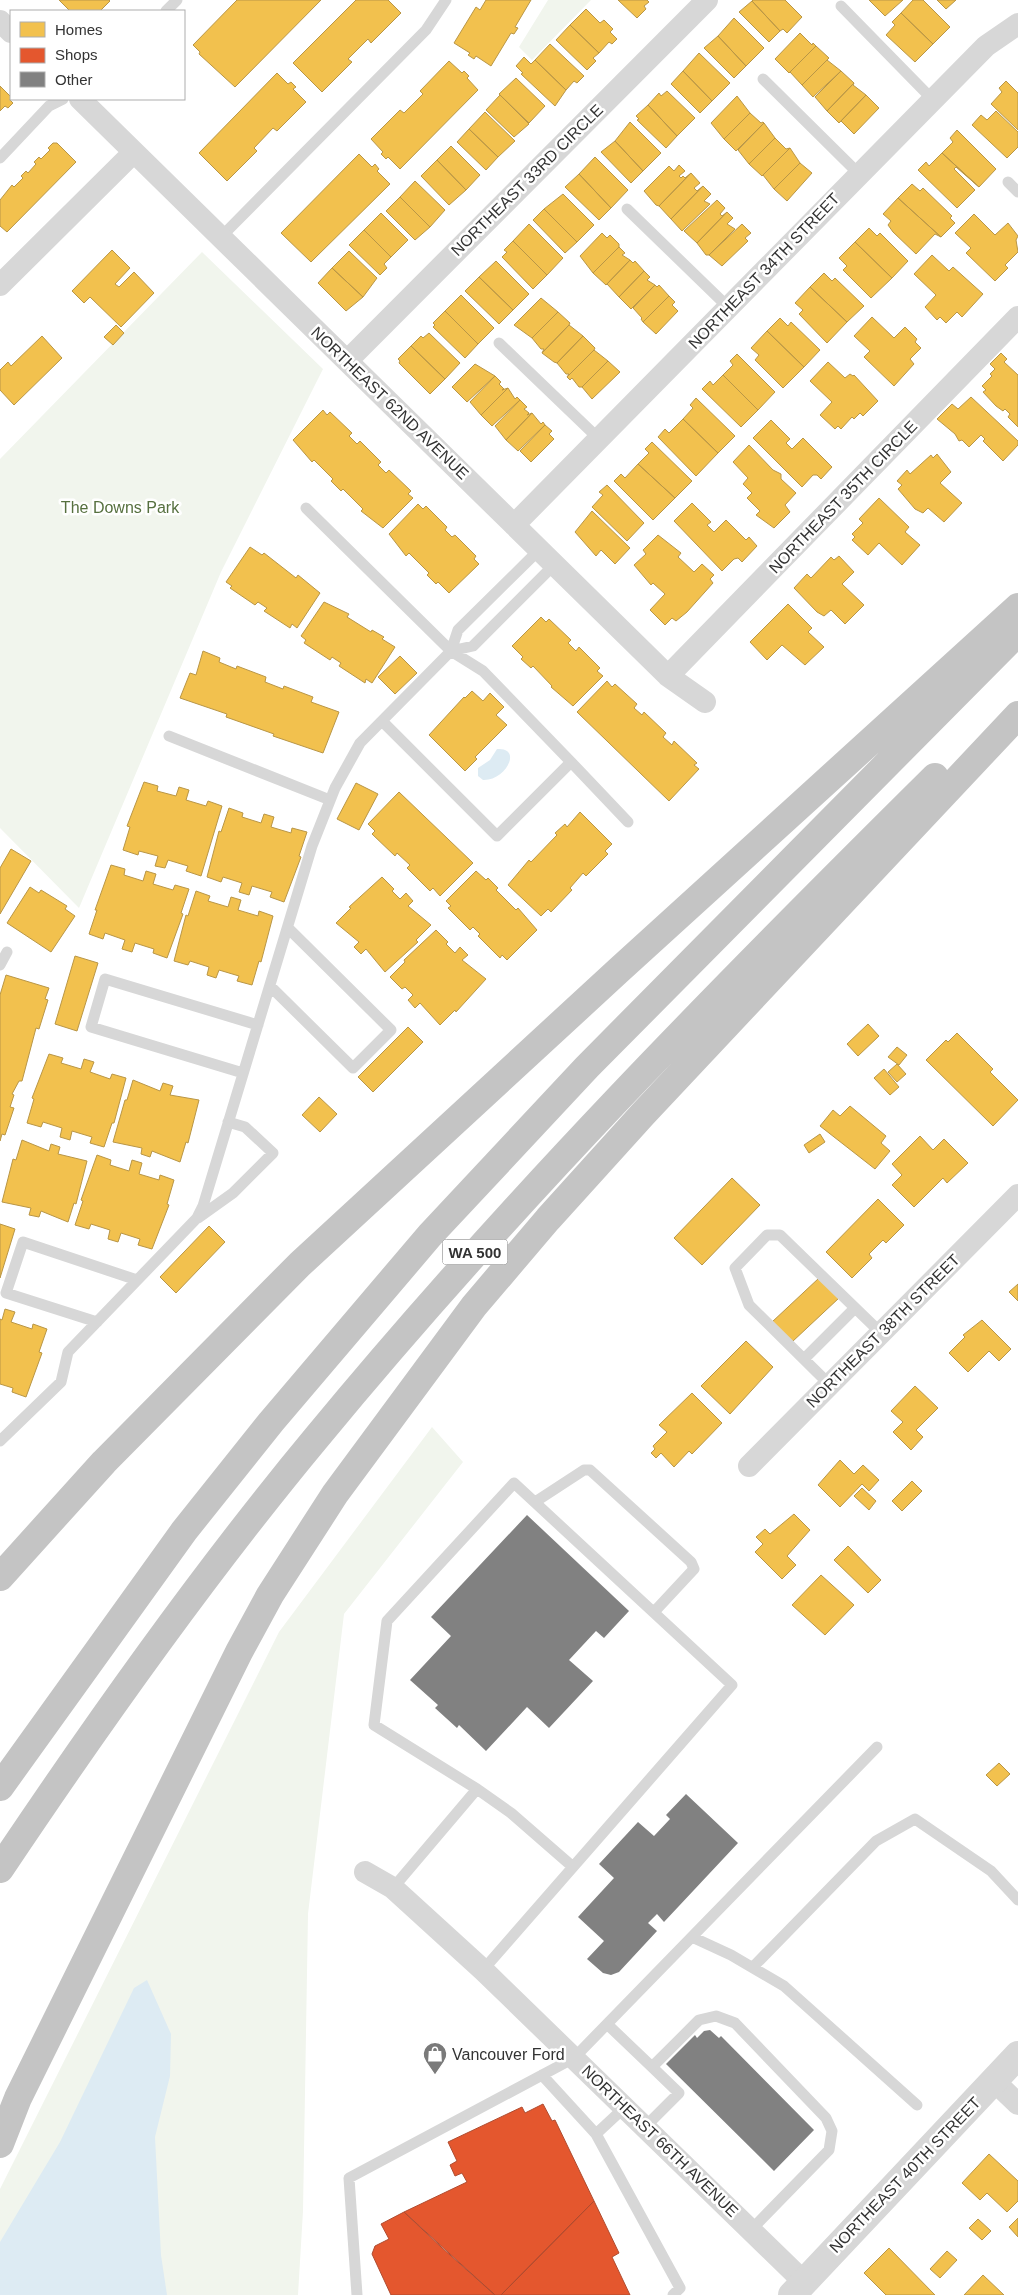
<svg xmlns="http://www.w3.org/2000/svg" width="1018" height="2295" font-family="Arial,sans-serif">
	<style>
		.green { fill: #f1f5ed }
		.water { fill: #ddebf3 }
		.homes { fill: #f2c14e; stroke: #b99646 }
		.shops { fill: #e4572e; stroke: #af4c30 }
		.building { fill: #818181 }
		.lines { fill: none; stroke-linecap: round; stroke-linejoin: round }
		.service { stroke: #d7d7d7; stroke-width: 11 }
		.minor { stroke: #d7d7d7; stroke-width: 22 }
		.tertiary { stroke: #d7d7d7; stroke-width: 28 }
		.motorway { stroke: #c4c4c4; stroke-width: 28 }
		.labels { text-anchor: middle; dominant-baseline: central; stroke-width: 5; stroke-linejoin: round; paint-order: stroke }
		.shield { fill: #fff; stroke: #707070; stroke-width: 1 }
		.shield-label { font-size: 15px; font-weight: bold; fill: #333 }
		.street-label { font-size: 16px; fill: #333; stroke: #fff }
		.park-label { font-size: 16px; fill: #56703f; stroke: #fff }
		.poi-label { font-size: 16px; fill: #333; stroke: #fff; text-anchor: start }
	</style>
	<rect width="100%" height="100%" fill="#fff"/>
	<path class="green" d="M548 0H591L532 60 519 47Z
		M202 252 323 369 221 572 79 908 0 828V459Z
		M432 1427 463 1462 344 1614 308 1914 303 2211 298 2295H0V2189L279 1632Z"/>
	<path class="water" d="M497 749C523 747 506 781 483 780L478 776V768L490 760Z
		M147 1980 171 2034 170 2076 155 2137 161 2255 167 2295H0V2242L60 2142 134 1988Z"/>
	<path class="homes" d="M59 0H109L110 1 100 11H70Z
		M237 0H321L235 87 199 54 200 52 193 45Z
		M356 0H388L401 13 371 43 368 39 348 59 352 62 322 92 293 63Z
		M486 0H531L515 27 518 28 514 34 511 33 491 66 476 56 474 59 468 55 470 53 454 43 476 7 480 10Z
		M618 0H647L649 2 644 6 646 9 637 18Z
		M753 0H785L802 17 787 33 783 29 780 31 752 1Z
		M869 0H903L885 16Z
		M913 0H923L950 27 933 44 901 13Z
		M937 0H956L946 9Z
		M752 1 780 31 769 42 739 12Z
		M586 9 600 23 604 20 613 29 610 32 617 39 612 44 609 42 599 53 570 25Z
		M901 13 933 44 915 62 886 35 895 25 892 22Z
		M734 18 764 48 746 66 718 36Z
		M570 25 599 53 593 58 596 61 587 70 556 40Z
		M800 33 812 45 813 43 816 46 789 73 775 59Z
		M718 36 746 66 734 78 704 48Z
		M550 44 584 76 577 83 574 81 566 90 535 60Z
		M816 46 829 58 802 85 790 72Z
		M699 53 730 83 712 101 683 71Z
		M524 57 531 64 535 60 566 90 555 106 521 74 523 73 516 66Z
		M827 60 841 71 813 97 802 85Z
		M449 61 462 73 464 71 469 76 467 78 478 90 400 169 388 157 386 159 381 154 383 152 371 139 400 110 404 113 423 94 420 91Z
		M683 71 712 101 700 113 671 84Z
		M841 71 854 83 827 111 815 97Z
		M277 73 288 84 291 82 296 87 293 89 306 102 277 131 273 128 254 148 257 151 227 181 199 153Z
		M516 78 545 106 529 123 499 94Z
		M1006 81 1018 93V130L991 104 1002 92 999 88Z
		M854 83 853 85 866 95 839 123 827 111Z
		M0 86 11 97 10 100 13 103 8 108 5 106 0 111Z
		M667 91 695 118 677 136 648 105 659 93 661 96Z
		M500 95 529 124 514 137 486 110Z
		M866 95 879 108 854 134 841 121Z
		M737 96 750 113 724 139 711 123Z
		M648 105 677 136 666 148 637 120 639 119 636 116Z
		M996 111 1018 132V147L1007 158 972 125 981 115 987 120Z
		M485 112 515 141 498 157 469 129Z
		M750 113 761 123 763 122 764 123 736 151 724 139Z
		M630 122 661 153 643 171 615 141Z
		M764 123 775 138 749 164 738 150Z
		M469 129 498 157 486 170 457 142Z
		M957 130 996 169 979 187 942 153 953 142 950 138Z
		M775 138 786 149 790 148 762 176 749 164Z
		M615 141 643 171 631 183 601 152Z
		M53 143H57L76 162 7 232 0 226V200L12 185 14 187 23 178 21 176 26 171 28 173 36 164 34 162 39 157 41 159 50 150 48 148Z
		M451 146 480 175 466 190 437 160Z
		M790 148 800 163 774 189 763 175Z
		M942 153 979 187 956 167 954 169 975 190 957 208 918 170 926 162 929 166Z
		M359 154 372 167 375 164 379 169 377 171 390 184 311 262 281 233Z
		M595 157 628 190 611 208 579 174Z
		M437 160 466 190 449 205 421 176Z
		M800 163 812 173 787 201 774 189Z
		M679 165 685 171 679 176 681 178 683 176 685 178 691 173 659 206 656 205 644 191 669 166 674 171Z
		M691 173 700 183 694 188 697 191 703 186 671 219 659 206Z
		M579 174 611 208 599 220 565 187Z
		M415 181 445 210 430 227 400 197Z
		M912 184 920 191 923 188 952 216 950 218 955 223 941 237 898 198Z
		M703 186 711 194 704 201 710 204 682 231 671 219Z
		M563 194 594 225 577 242 544 209Z
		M400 197 430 227 415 240 386 211Z
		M898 198 941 237 935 234 916 254 893 232 888 225 891 221 883 214Z
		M717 200 725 208 720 214 722 216 727 212 697 243 684 231Z
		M544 209 577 242 565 253 533 220Z
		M727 212 733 218 727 224 735 229 709 255H706L697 243Z
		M381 213 408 240 391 257 364 230Z
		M974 214 995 235 1008 223 1018 236 1016 240 1018 252 1005 265 1008 268 995 281 966 253 971 248 955 233Z
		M529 224 563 258 547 275 513 241Z
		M742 224 751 233 745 238 748 241 722 266 709 255Z
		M869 228 877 236 880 233 908 261 892 278 855 242Z
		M364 230 391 257 384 264 387 268 380 275 349 245Z
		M602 233 607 238 610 235 619 244V247L593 273 580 256Z
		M513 241 547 275 533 289 502 257 507 252 504 250Z
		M855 242 892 278 871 298 843 270 847 266 839 258Z
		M619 247 625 253 622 255 630 260 606 285 593 273Z
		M112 250 130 268 115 284 119 287 134 272 154 293 121 327 90 297 84 303 72 291Z
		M349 251 377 278 363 297 332 268Z
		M932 255 949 271 953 267 983 294 962 317 957 312 946 323 940 317 937 320 925 307 936 295 914 274Z
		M630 260 633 263 635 261 644 271 619 297 607 284Z
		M496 261 529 294 513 310 479 277Z
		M332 268 363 297 346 311 318 283Z
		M644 271 650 277 647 280 655 285 631 309 619 297Z
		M824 273 832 281 835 278 864 306 847 322 810 287Z
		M479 277 513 310 499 324 465 291Z
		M655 285 657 287 659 285 669 296 643 322 641 319 642 318 633 308Z
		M810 287 847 322 827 343 799 314 803 310 795 303Z
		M461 295 494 328 478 344 445 311Z
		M669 296 675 302 672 305 678 311 656 334 643 322Z
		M541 298 558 312 532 338 514 325Z
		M445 311 478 344 465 358 433 327 435 325 433 323Z
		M558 312 570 323 569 325 542 353 544 349H541L532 338Z
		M872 317 894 338 905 327 917 339 915 342 921 348 910 359 914 364 894 386 864 357 870 351 854 336Z
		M780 318 788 326 791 322 820 350 804 367 767 331Z
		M116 325 124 333 113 345 104 337Z
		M569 325 583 336 557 363 554 362 542 353Z
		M767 331 804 367 783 388 755 360 759 355 751 348Z
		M429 333 460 363 445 379 411 346 421 336 423 338Z
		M42 336 62 358 14 405 0 390V370L8 362 11 366Z
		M583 336 595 348 594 350 567 377 569 374H566L557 363Z
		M411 346 445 379 430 394 399 363 400 361 398 359Z
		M594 350 608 361 582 387H579L572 378 570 380 567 377Z
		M1001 353 1007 359 1004 362 1018 375V427L1008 417 1010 414 1005 409 1003 411 996 406 983 392 986 390 982 386 992 376 990 374 995 369 990 364Z
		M737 354 775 392 758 410 723 375 733 365 730 361Z
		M608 361 620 372 592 399 582 387Z
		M828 362 845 378 850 374 853 376 854 375 878 401 863 416 860 413 854 419 852 417 841 429 838 426 835 429 820 415 832 402 810 381Z
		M475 364 495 376 467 402 452 387Z
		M723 375 758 410 741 427 702 389 710 381 713 385Z
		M495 376 501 382 499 384 504 389 502 390 508 388 481 415 470 402Z
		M508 388 515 399 517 397 520 400 492 426 481 415Z
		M971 397 1018 441V445L1003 461 983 441 985 439 981 435 969 447 962 440 959 441 955 434 937 419 952 404 958 409Z
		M696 398 735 436 718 453 683 419 693 408 690 405Z
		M520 400 527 407 524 409 529 413 527 415 532 413 506 440 495 426Z
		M323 410 327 415 330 412 352 433 349 436 357 444 360 441 381 462 378 465 386 473 389 470 411 491 408 494 413 498 383 528 361 511 363 509 343 489 341 491 331 481 333 479 314 460 312 462 293 440Z
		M532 413 541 424 543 422 545 425 518 451 506 440Z
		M683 419 718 453 696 476 658 437 665 429 669 433Z
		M771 420 790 439 786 443 792 449 803 438 832 467 821 479 817 475H813L802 487 753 438Z
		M545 425 552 431 549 434 554 439 531 462 520 451Z
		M652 442 692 481 675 498 638 464 649 453 645 449Z
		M749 445 773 470 781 474V479L796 493 785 505 790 512 774 528 756 515 760 511 747 498 752 493 743 484 748 478 733 462Z
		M937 454 951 472 940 483 962 503 944 522 928 508 923 513 915 509 898 489 902 485 897 481 907 470 910 474 931 455 933 458Z
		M638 464 675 498 653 520 614 481 621 474 625 478Z
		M607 485 644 523 627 541 592 507 603 495 599 492Z
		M879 498 909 527 905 532 920 545 902 565 879 543 868 555 852 540 855 537 852 534 863 523 859 519Z
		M692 503 711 522 707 525 714 532 726 520 746 540 749 537 757 546 742 562 738 558 734 559 722 571 674 521Z
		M418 504 423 509 426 506 447 527 445 530 452 537 455 535 476 556 474 559 479 564 449 593 438 582 436 584 427 575 429 573 409 553 406 556 389 534Z
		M592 511 630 548 615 564 601 550 596 556 575 532Z
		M658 535 681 553 678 557 694 572 702 564 714 575 710 579 713 583 687 612 676 621 672 618 665 625 650 610 665 594 653 583 651 585 634 565 646 554 643 550Z
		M250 547 262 555 264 553 296 578 298 575 320 593 297 628 292 624 290 628 264 611 267 608 258 602 255 605 230 588 232 586 226 582Z
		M839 556 854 572 842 584 864 605 845 624 831 610 824 616 817 612 794 588 807 574 811 578 831 557 834 560Z
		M324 602 349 614 347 617 371 632 372 630 384 637 382 639 395 647 372 683 366 679 365 683 339 666 341 663 332 657 330 660 304 643 306 640 301 636Z
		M788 604 812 628 808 632 824 647 805 665 782 645 767 660 750 642Z
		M541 617 546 622 549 619 571 640 568 643 576 651 579 647 600 668 597 671 603 676 573 706 551 687 552 686 533 666 531 668 521 659 523 657 512 646Z
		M203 651 220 658 219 662 236 669 237 666 266 677 265 682 283 689 284 686 313 697 311 702 339 712 323 753 273 736 274 734 226 717 227 714 180 698 190 673 196 675Z
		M400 656 417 673 395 694 378 677Z
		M607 681 612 687 615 684 637 704 634 708 642 715 644 712 666 733 663 737 672 745 674 741 697 763 694 765 699 769 669 801 577 712Z
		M472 691 483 701 490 693 504 707 496 715 507 725 475 757 477 759 465 771 429 735 464 697 465 698Z
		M144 782 158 786 157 791 176 796 179 787 189 790 186 800 206 806 208 801 222 806 201 876 186 871 188 866 168 860 165 868 155 866 158 856 139 851 138 855 123 850 130 827 127 826Z
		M356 783 378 794 359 830 337 819Z
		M399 792 473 863 440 896 433 888 430 891 407 868 410 865 397 853 395 856 372 834 375 831 368 824Z
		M229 808 243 813 242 817 261 823 264 814 274 817 271 827 291 833 292 828 307 832 299 856 301 857 284 902 270 897 272 892 252 886 249 895 239 892 242 883 223 877 221 882 207 877 219 831 221 832Z
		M580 812 612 844 605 851 608 854 586 876 583 873 570 888 572 890 551 912 548 909 541 916 508 885 529 860 531 862 557 835 555 833 565 824 567 827Z
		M11 849 31 861 0 914V868Z
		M111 865 125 869 124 875 143 881 146 871 156 874 153 884 173 890 175 885 189 889 181 913 183 914 167 958 153 953 154 949 135 943 132 952 122 949 125 940 105 933 103 939 89 934 97 910H95Z
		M476 871 486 880 488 878 498 888 496 890 516 910 518 908 537 930 507 960 502 955 500 958 478 936 480 934 473 927 470 930 448 908 451 906 446 901Z
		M382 877 394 889 392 891 400 899 406 893 413 901 408 906 431 925 416 940 418 942 385 972 366 949 361 954 354 947 359 942 336 923 351 908 349 907Z
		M30 887 39 893 41 890 67 906 65 909 75 916 51 952 7 923Z
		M196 891 210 896 208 901 228 907 231 897 241 900 238 910 258 916 259 911 273 916 261 962 259 961 252 985 237 981 239 976 219 970 216 978 207 975 209 967 190 961 188 965 174 961 186 915 188 916Z
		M436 930 448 942 446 944 455 953 460 947 468 955 462 960 486 979 456 1012 455 1010 440 1025 420 1003 415 1008 408 1000 413 995 405 987 402 989 390 977 405 962 404 960Z
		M75 956 98 963 77 1031 55 1024Z
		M6 975 49 988 45 999 48 1000 39 1029 36 1028 22 1081H19L12 1094 14 1095 10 1107 14 1108 5 1135 2 1134 0 1141V995Z
		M868 1024 879 1036 858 1056 847 1044Z
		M408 1027 423 1042 373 1092 358 1077Z
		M957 1033 993 1069 990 1072 1018 1100 993 1126 926 1060 946 1040 948 1042Z
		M897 1047 907 1055 899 1065 888 1057Z
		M49 1054 63 1058 61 1063 81 1069 84 1059 94 1062 90 1072 110 1079 112 1074 126 1078 114 1123H112L104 1147 90 1143 92 1137 72 1131 70 1140 60 1137 62 1128 43 1122 41 1127 27 1123 34 1099 32 1098Z
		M897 1064 906 1074 897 1082 888 1072Z
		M884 1069 899 1087 890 1095 874 1078Z
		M133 1080 160 1091 163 1083 173 1086 170 1095 199 1100 188 1143 186 1142 180 1162 152 1151 150 1157 141 1154 142 1148 113 1142 125 1100H127Z
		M319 1097 337 1114 320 1132 302 1115Z
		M850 1106 886 1136 881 1143 890 1151 875 1169 820 1126 833 1110 840 1116Z
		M820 1134 825 1142 809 1153 804 1145Z
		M920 1136 933 1150 944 1139 968 1163 947 1183 943 1178 914 1207 892 1185 902 1175 892 1164Z
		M22 1140 49 1151 51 1144 60 1147 58 1154 87 1161 76 1204 74 1203 68 1222 41 1211 39 1217 29 1215 31 1208 2 1202 13 1159 16 1160Z
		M97 1155 111 1160 110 1165 129 1171 132 1160 142 1163 139 1174 159 1180 160 1175 174 1180 167 1204 169 1205 152 1249 138 1245 140 1239 121 1233 118 1242 108 1239 110 1230 91 1224 89 1229 75 1225 83 1201 81 1200Z
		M732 1178 760 1205 702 1265 674 1238Z
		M878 1199 904 1225 886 1243 883 1240 869 1254 872 1258 852 1278 826 1252Z
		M0 1224 15 1229 0 1278Z
		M209 1226 225 1242 176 1293 160 1277Z
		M819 1278 839 1298 792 1342 772 1322Z
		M1018 1284V1301L1009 1292Z
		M5 1309 15 1312 11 1322 32 1329 33 1324 47 1329 39 1352 42 1353 26 1397 12 1392 13 1388 0 1384V1319L2 1320Z
		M982 1320 1011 1349 999 1361 989 1351 968 1372 949 1353 965 1337 963 1335Z
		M746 1341 773 1367 730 1414 701 1386Z
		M915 1386 938 1408 916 1430 923 1437 911 1450 893 1432 903 1422 891 1411Z
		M692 1393 722 1423 692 1454 689 1451 674 1467 661 1453 656 1458 651 1453 655 1449 653 1446 667 1432 659 1425Z
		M840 1460 854 1474 863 1465 879 1480 869 1491 862 1484 840 1507 818 1485Z
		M912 1481 922 1491 902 1511 892 1501Z
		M862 1488 876 1501 869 1510 854 1496Z
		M794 1514 810 1530 787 1556 796 1565 782 1579 755 1552 763 1544 756 1537 765 1529 770 1534Z
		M848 1546 881 1580 868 1593 834 1560Z
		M821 1575 854 1605 825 1635 792 1605Z
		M999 1763 1010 1774 997 1786 986 1775Z
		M989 2154 1018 2181V2201L1007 2212 987 2193 980 2200 962 2183Z
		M1018 2218V2237L1009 2227Z
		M978 2219 991 2231 982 2240 969 2228Z
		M889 2248 935 2295H886L864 2273Z
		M947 2251 957 2260 940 2278 930 2269Z
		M983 2275 1004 2295H964Z"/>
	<path class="shops" d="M543 2104 552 2121 555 2120 594 2201 501 2295H495L404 2212 467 2182 462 2173 455 2176 450 2165 457 2161 448 2142 522 2107 525 2113Z
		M594 2201 619 2253 612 2257 630 2295H501Z
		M404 2212 441 2247 495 2295H391L372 2254 375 2246 389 2239 381 2224Z"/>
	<path class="building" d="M527 1515 629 1611 604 1638 596 1631 569 1660 593 1681 549 1728 527 1707 486 1751 459 1725 457 1728 435 1708 438 1705 410 1680 451 1636 431 1617Z
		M686 1794 738 1843 664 1922 657 1914 648 1923 657 1931 619 1972 611 1975 603 1973 587 1959 604 1941 578 1917 614 1878 599 1864 638 1822 654 1836 670 1819 666 1815Z
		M710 2030 719 2038 721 2036 814 2130 774 2171 666 2064 695 2035 697 2038 704 2031Z"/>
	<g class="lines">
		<path class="service" d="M841 6 933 100
			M166 11 177 0
			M763 79 859 174
			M0 158 49 106 63 99
			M1008 182 1018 192
			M627 209 728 307
			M221 237 426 30 446 0
			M499 343 599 439
			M306 508 451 651 483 671 571 762 497 836 382 721
			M451 651 473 646 555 564
			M169 736 330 800
			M571 762 628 822
			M0 965 7 952
			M270 986 353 1068 391 1030 288 928
			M243 1073 91 1027 105 979 258 1025
			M198 1218 233 1193 273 1153 245 1127 228 1122
			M97 1322 6 1293 23 1242 137 1280
			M804 1359 855 1308
			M830 1385 749 1305 735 1268 767 1235H780L881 1333
			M0 1441 61 1382 68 1352 197 1218 203 1206 312 846 335 788 360 743 451 651 458 630 540 549
			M535 1502 584 1470H590L691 1562 694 1569 654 1612
			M477 1789 511 1813 573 1867
			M393 1888 477 1789 374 1725 387 1621 514 1483 732 1685 483 1970
			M692 1937 731 1955 784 1986 917 2105
			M753 1967 876 1841 915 1819 991 1871 1018 1900
			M607 2024 877 1747
			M542 2075 596 2134
			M625 2107 596 2134 680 2288 673 2295
			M645 2127 679 2093 652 2067
			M357 2295 349 2178 574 2058 607 2024 652 2067 699 2020 716 2016 735 2023 826 2118 832 2131 829 2150 751 2230"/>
		<path class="minor" d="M0 21 11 32
			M80 99 668 676 705 702
			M0 285 134 152
			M347 361 707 0
			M514 525 986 46 1018 24
			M668 676 1018 317
			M749 1466 1018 1195
			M365 1872 393 1888 483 1970 804 2282
			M994 2081 1018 2104"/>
		<path class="tertiary" d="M792 2295 1018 2055"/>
		<path class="motorway" d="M0 1577 104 1462 300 1264 619 970 1018 607
			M0 1787 184 1531 271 1422 430 1235 587 1067 1018 632
			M0 1869C99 1721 203 1574 317 1437 509 1204 721 989 935 777
			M0 2144 18 2098 239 1652 270 1595 335 1494 474 1306 548 1219 643 1114 1018 715"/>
	</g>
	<defs>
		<g id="shop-pin" transform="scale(1.25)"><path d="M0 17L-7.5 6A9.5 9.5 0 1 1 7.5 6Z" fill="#7a7a7a" stroke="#fff"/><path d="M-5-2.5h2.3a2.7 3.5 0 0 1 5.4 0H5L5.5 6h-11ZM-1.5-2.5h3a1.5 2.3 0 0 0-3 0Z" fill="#fff"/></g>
	</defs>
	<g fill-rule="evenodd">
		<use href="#shop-pin" x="435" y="2054"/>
	</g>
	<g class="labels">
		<rect class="shield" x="442.5" y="1239.5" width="65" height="25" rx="4"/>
		<g class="shield-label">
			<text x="475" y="1252">WA 500</text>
		</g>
		<g class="street-label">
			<text transform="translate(527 180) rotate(-45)">NORTHEAST 33RD CIRCLE</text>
			<text transform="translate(764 271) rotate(-46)">NORTHEAST 34TH STREET</text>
			<text transform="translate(390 403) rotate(44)">NORTHEAST 62ND AVENUE</text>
			<text transform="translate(843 497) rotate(-46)">NORTHEAST 35TH CIRCLE</text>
			<text transform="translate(883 1331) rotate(-45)">NORTHEAST 38TH STREET</text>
			<text transform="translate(660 2141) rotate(44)">NORTHEAST 66TH AVENUE</text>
			<text transform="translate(905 2175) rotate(-46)">NORTHEAST 40TH STREET</text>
		</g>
		<g class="park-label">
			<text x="120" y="507">The Downs Park</text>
		</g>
		<g class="poi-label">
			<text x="452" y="2054">Vancouver Ford</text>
		</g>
	</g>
	<rect x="10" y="10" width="175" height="90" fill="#ffffff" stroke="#adadad"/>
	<rect x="20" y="22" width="25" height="15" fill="#f2c14e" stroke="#adadad"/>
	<text x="55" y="35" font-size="15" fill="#333333">Homes</text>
	<rect x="20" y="48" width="25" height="15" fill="#e4572e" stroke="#adadad"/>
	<text x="55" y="60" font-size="15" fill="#333333">Shops</text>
	<rect x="20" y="72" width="25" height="15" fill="#818181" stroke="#adadad"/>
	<text x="55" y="85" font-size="15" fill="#333333">Other</text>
</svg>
